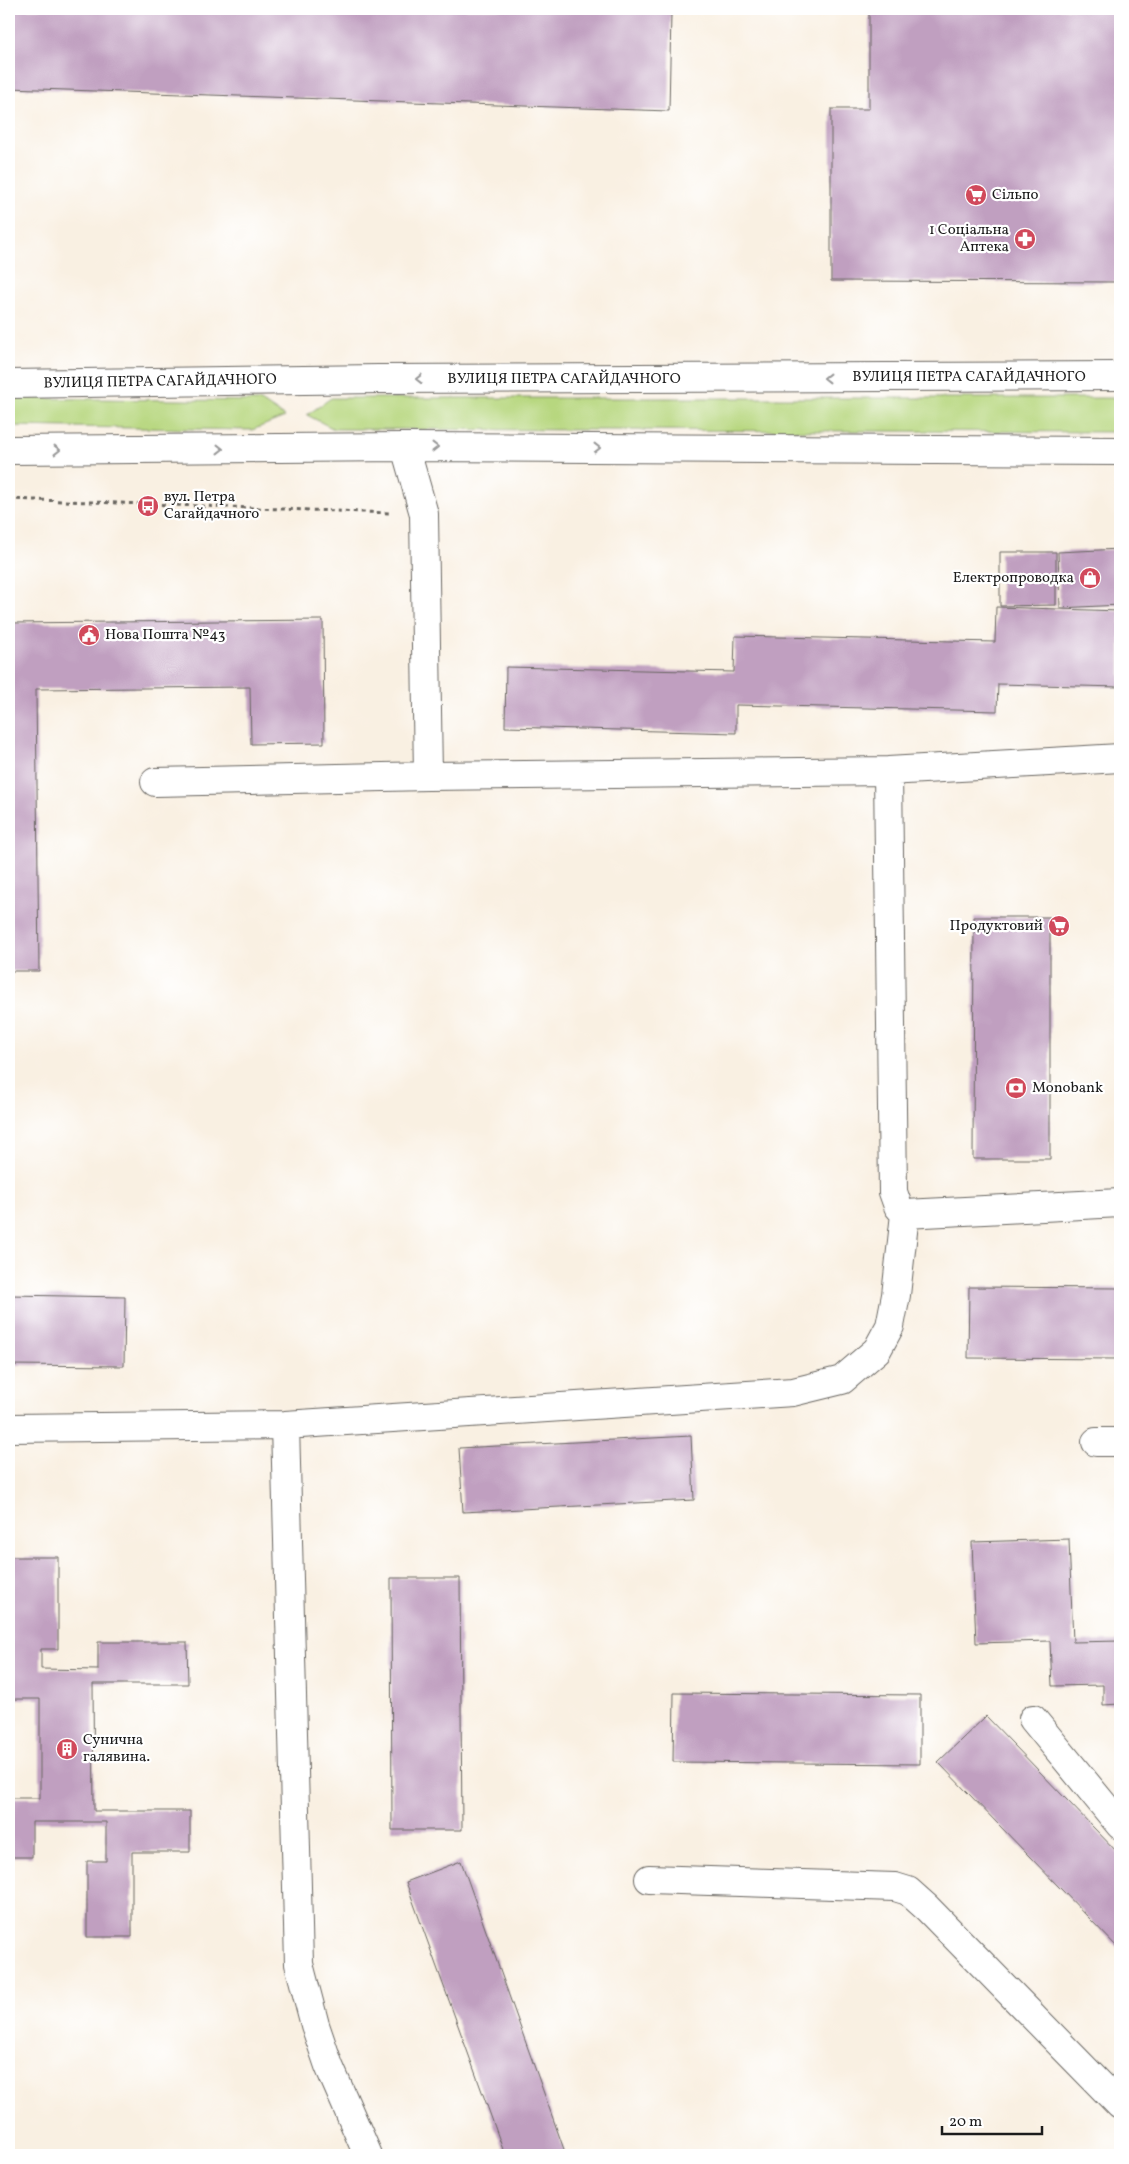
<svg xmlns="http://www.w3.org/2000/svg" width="1129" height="2164" font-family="Vollkorn,serif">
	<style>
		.green { fill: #b7d77f; stroke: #6a7a4e }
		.building { fill: #c09fc0 }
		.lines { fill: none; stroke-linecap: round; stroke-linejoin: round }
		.minor-casing { stroke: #696661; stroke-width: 30 }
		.path { stroke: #696661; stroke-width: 3; stroke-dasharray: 4 4; stroke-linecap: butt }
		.minor { stroke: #fff; stroke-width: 28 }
		.oneway { stroke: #999 }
		.labels { text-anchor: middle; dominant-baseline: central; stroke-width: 4.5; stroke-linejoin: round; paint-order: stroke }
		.poi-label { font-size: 15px; fill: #1c1c1c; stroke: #fff; text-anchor: start }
		.street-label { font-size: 15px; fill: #1c1c1c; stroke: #fff }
	</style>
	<rect width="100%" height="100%" fill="#fff"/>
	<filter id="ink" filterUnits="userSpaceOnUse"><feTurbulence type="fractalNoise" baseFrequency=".02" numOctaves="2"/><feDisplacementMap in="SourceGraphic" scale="10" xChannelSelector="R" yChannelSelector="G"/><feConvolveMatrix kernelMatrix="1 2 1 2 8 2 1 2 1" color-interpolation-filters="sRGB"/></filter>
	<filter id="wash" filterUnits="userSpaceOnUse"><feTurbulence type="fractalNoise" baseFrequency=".0096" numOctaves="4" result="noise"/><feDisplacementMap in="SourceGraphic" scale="20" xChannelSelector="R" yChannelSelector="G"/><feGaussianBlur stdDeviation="1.12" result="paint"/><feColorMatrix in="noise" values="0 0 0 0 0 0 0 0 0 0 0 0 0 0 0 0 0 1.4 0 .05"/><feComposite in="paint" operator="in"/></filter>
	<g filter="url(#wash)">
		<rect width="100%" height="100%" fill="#f9f0e2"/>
		<path class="green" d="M9 398 261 401 285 417 252 430 9 426Z
			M331 398H1120V432L334 429 307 415Z"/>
		<g id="blocks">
			<path class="building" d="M9 9H541L671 13 669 111 9 88Z
				M869 9H1120V282L831 281V109H869Z
				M1120 549V605L1060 608 1058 552Z
				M1000 552H1056V605L1000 606Z
				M996 607 1120 611V687L998 684 997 711 736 705V733L505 727 506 667 734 672 735 636 995 642Z
				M323 620 324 743 251 744 250 687 36 689 39 971H9V623Z
				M974 917H1050V1159H973Z
				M969 1287 1120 1288V1359L968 1358Z
				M9 1295 125 1297 124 1366 9 1365Z
				M691 1436 694 1500 463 1512 459 1448Z
				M1069 1539 1073 1642 1120 1641V1704L1103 1705V1685L1052 1686 1050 1641 976 1643 972 1542Z
				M9 1557H58V1649H41V1669L98 1670V1642H187L188 1684H93L94 1811H190V1852H132V1937H87V1861H106V1822H32V1857H9V1798H40V1699H9Z
				M391 1578H460L462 1830H392Z
				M674 1693 920 1695V1764L673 1762Z
				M986 1716 1120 1855V1950L938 1762Z
				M461 1861 566 2155H505L406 1882Z"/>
		</g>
	</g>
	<g filter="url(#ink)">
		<use href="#blocks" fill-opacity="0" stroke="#696661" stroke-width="1"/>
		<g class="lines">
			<g class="minor-casing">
				<path id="minor" d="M9 384 379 379 1120 376
					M9 450 405 447 1120 451
					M428 776 888 771 1120 758
					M155 782 428 776 424 514 405 447
					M905 1214 1120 1203
					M285 1425 299 1964 315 2025 329 2066 368 2155
					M9 1428 285 1425 793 1392 842 1380 877 1350 890 1326 896 1295 905 1214 898 1206 893 1192 888 771
					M1096 1442H1120
					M1033 1719 1120 1825
					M649 1879 895 1887 908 1891 927 1908 1120 2105"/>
			</g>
			<path class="path" d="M9 499 391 513"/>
			<use href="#minor" class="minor"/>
		</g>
		<defs><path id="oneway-chevron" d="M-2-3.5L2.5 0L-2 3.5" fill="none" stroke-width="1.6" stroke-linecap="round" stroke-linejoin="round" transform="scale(1.25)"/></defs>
		<g class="oneway">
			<use href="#oneway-chevron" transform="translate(827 378) rotate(180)"/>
			<use href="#oneway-chevron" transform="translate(419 379) rotate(180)"/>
			<use href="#oneway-chevron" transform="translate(435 447)"/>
			<use href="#oneway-chevron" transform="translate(597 448)"/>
			<use href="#oneway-chevron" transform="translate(220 449)"/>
			<use href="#oneway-chevron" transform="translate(57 450)"/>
		</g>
	</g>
	<defs>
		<g id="supermarket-disc" transform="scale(1.125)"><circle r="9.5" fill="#d1495b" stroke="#fff"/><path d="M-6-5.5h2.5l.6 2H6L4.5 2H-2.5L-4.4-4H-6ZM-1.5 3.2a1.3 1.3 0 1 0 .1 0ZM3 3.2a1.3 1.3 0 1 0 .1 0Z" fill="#fff"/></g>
		<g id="pharmacy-disc" transform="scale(1.125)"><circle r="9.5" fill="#d1495b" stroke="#fff"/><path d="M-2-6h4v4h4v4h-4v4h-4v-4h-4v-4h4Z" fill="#fff"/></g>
		<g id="bus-disc" transform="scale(1.125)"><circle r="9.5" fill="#d1495b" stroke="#fff"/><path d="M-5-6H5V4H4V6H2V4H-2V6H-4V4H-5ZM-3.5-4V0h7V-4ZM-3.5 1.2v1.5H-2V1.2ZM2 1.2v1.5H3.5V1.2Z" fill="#fff"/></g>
		<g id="shop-disc" transform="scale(1.125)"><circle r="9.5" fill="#d1495b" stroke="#fff"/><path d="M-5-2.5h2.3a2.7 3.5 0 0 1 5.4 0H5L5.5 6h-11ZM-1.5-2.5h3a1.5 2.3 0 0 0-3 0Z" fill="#fff"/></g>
		<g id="civic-disc" transform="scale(1.125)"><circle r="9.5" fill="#d1495b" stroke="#fff"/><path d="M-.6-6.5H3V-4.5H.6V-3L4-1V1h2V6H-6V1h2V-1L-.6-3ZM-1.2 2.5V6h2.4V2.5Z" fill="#fff"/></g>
		<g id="bank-disc" transform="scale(1.125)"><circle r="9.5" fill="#d1495b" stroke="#fff"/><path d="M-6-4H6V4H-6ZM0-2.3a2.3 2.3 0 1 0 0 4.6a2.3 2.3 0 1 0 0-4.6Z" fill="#fff"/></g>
		<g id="building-disc" transform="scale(1.125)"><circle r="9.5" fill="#d1495b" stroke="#fff"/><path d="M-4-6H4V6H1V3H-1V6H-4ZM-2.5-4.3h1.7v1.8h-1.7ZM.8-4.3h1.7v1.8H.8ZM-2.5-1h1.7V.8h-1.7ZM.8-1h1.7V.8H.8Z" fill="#fff"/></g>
	</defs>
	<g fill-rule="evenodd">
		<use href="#supermarket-disc" x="976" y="195"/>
		<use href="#pharmacy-disc" x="1025" y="239"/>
		<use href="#bus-disc" x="148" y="506"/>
		<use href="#shop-disc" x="1090" y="578"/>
		<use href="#civic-disc" x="89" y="635"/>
		<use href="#supermarket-disc" x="1059" y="926"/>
		<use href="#bank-disc" x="1016" y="1088"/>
		<use href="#building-disc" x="67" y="1749"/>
	</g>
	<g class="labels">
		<g class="poi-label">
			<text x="992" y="195">Сільпо</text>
			<text x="1009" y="230" text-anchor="end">1 Соціальна<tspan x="1009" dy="17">Аптека</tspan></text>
			<text x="164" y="497">вул. Петра<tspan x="164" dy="17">Сагайдачного</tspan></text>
			<text x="1074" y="578" text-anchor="end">Електропроводка</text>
			<text x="105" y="635">Нова Пошта №43</text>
			<text x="1043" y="926" text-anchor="end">Продуктовий</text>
			<text x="1032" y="1088">Monobank</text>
			<text x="83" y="1740">Сунична<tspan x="83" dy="17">галявина.</tspan></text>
		</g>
		<g class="street-label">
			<text x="969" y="377">ВУЛИЦЯ ПЕТРА САГАЙДАЧНОГО</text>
			<text x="564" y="379">ВУЛИЦЯ ПЕТРА САГАЙДАЧНОГО</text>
			<text transform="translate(160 382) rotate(-1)">ВУЛИЦЯ ПЕТРА САГАЙДАЧНОГО</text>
		</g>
	</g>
	<rect width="1129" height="2164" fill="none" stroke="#fff" stroke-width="30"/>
	<path d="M942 2126v8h100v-8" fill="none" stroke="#1c1c1c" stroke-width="2.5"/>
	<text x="949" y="2126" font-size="15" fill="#1c1c1c" stroke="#ffffff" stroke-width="4" paint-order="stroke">20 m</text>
</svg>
